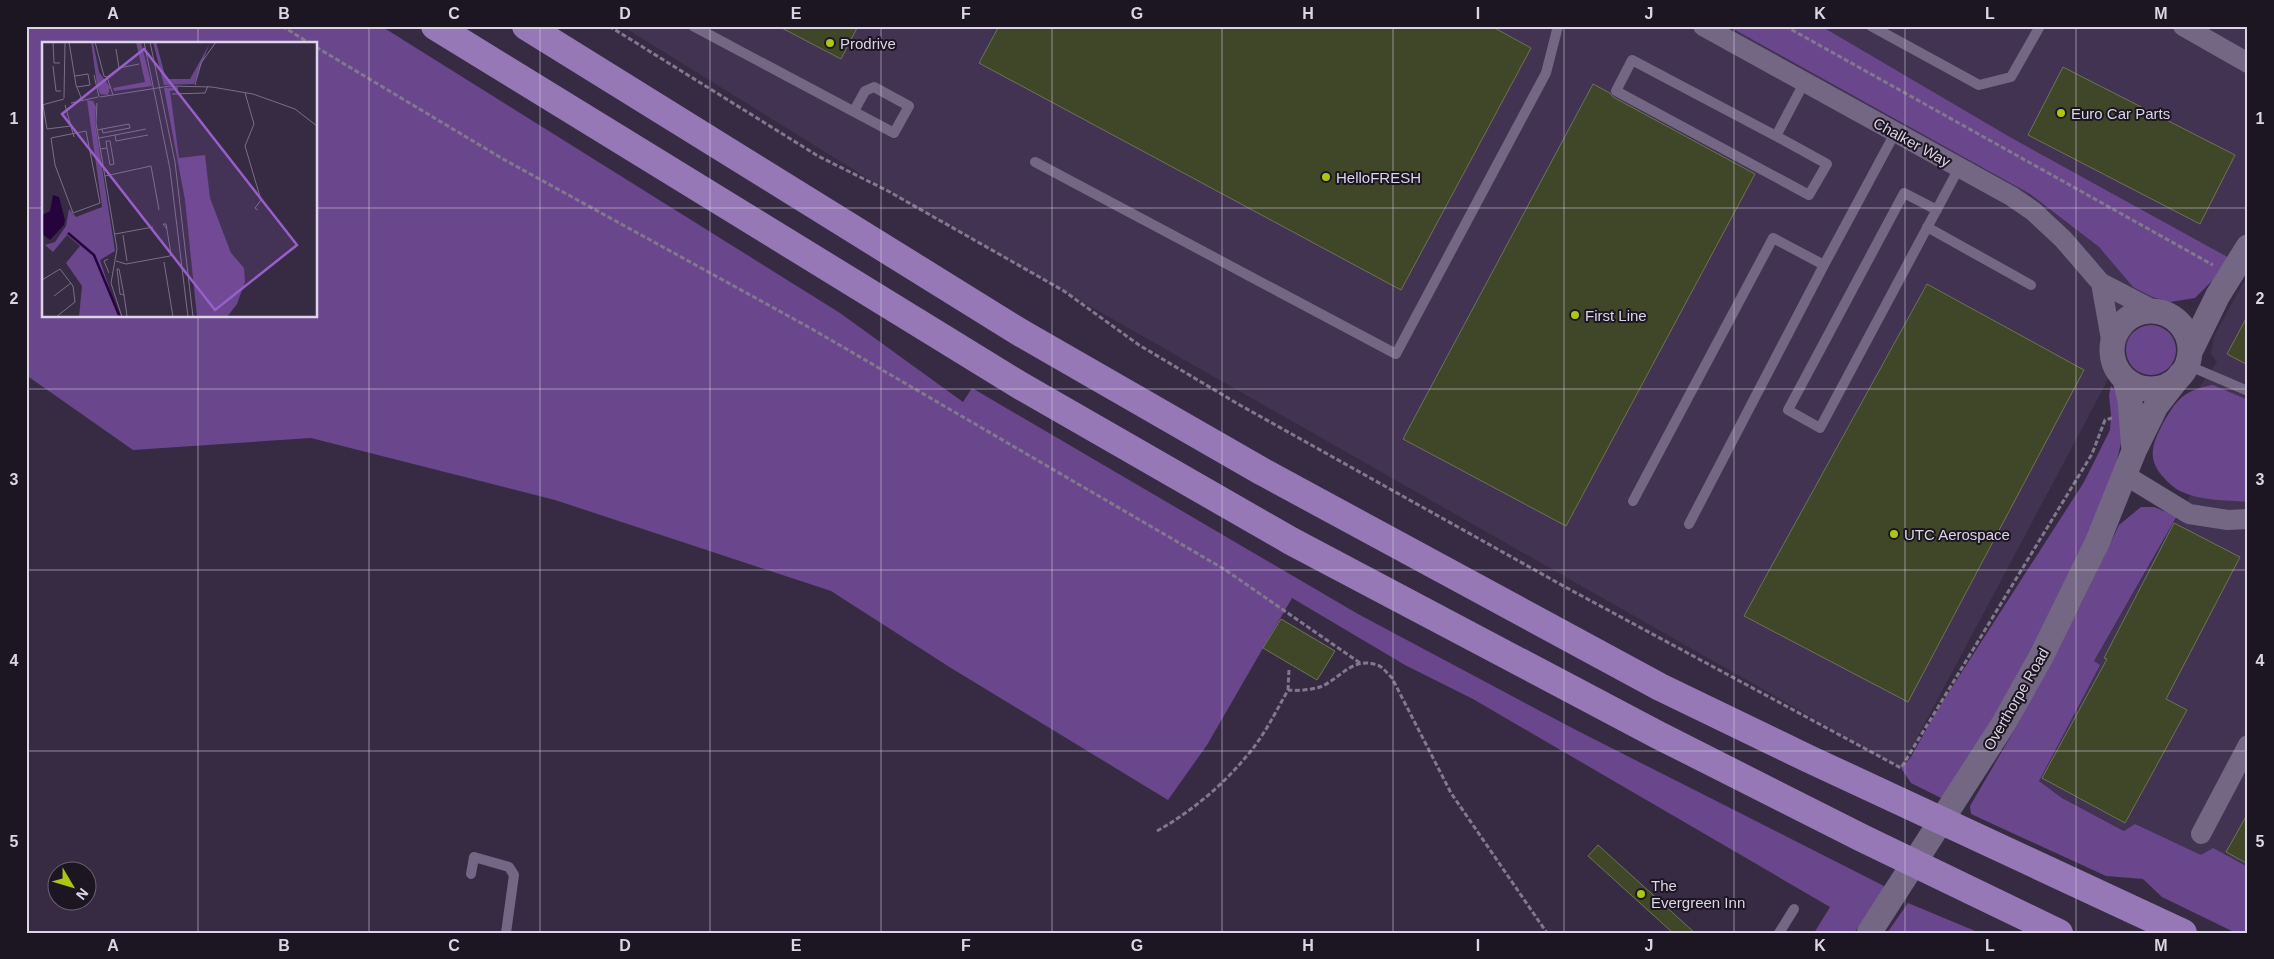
<svg xmlns="http://www.w3.org/2000/svg" width="2274" height="959" font-family="Arial,sans-serif">
	<style>
		.built { fill: #423352 }
		.green { fill: #6a468c; fill-rule: evenodd }
		.building { fill: #404729; stroke: #6c7454 }
		.lines { fill: none; stroke-linecap: round; stroke-linejoin: round }
		.path { stroke: #82788d; stroke-width: 3; stroke-dasharray: 5 2.5; stroke-linecap: butt }
		.service { stroke: #746784; stroke-width: 10 }
		.minor { stroke: #746784; stroke-width: 20 }
		.tertiary { stroke: #746784; stroke-width: 25 }
		.motorway { stroke: #9678b7; stroke-width: 28 }
		.grid { fill: none; stroke: #dcd5e5; stroke-width: 1; stroke-opacity: 0.55 }
		.poi-dot { fill: #acc613; stroke: #1c1622; stroke-width: 2 }
		.labels { text-anchor: middle; dominant-baseline: central; stroke-width: 4; stroke-linejoin: round; paint-order: stroke }
		.poi-label { font-size: 15px; fill: #dcd5e5; stroke: #1c1622; text-anchor: start }
		.street-label { font-size: 15px; fill: #dcd5e5; stroke: #1c1622 }
		.inset-river { fill: none; stroke: #25043d; stroke-width: 2.5 }
		.inset-road { fill: none; stroke: #796f84; stroke-width: 1 }
		.view { fill: #985fca; fill-opacity: 0.15; stroke: #985fca; stroke-width: 2.5 }
		.inset-edge { fill: none; stroke: #dcd5e5; stroke-width: 2.5 }
		.neatline { fill: none; stroke: #dcd5e5; stroke-width: 2 }
		.grid-label { font-size: 16px; text-anchor: middle; font-weight: bold; fill: #dcd5e5 }
	</style>
	<rect width="100%" height="100%" fill="#372b44"/>
	<path class="built" d="M622 26H1728L2030 194 2099 247 2133 287 2152 297 1901 768 888 191Z
		M1821 26H2248V233L2233 260 2010 137Z
		M2248 274V895L2062 798 2039 781 2099 665 2094 661 2191 494 2195 415 2199 388 2217 362 2211 354 2214 336Z"/>
	<path class="green" d="M26 26H381L840 313 963 402 972 388 1358 614 1574 729 1886 887 1854 933H1814L1830 907 1473 699 1405 665 1292 598 1207 745 1168 800 951 668 831 591 555 500 311 438 133 450 26 375ZM44 44H316V316H44Z
		M1728 26H1821L2010 137 2233 260 2195 298 2170 302 2152 297 2133 287 2099 247 2030 194Z
		M2126 350a25 25 0 1 1 50 0a25 25 0 1 1-50 0Z
		M2213 385 2248 400V502C2225 500 2200 501 2180 491 2174 488 2169 483 2165 479 2146 459 2152 445 2163 423 2168 415 2172 407 2178 401 2187 391 2201 387 2213 385Z
		M2111 386 2120 395 2124 430 2114 473 2101 512 2013 686 1943 799 1911 783 1901 768 1911 757 1935 714 2084 482 2110 430 2111 415 2109 395Z
		M2141 507H2154L2177 516 2094 661 2100 665 2039 781 2062 798 2124 831 2135 824 2201 855 2213 848 2248 867V933H2236L2162 897 2143 879 2106 876 1971 814 1970 806 2015 729 2082 602 2119 525Z
		M1908 903 1980 933H1887Z"/>
	<path class="building" d="M778 26H858L841 59Z
		M999 26H1491L1531 48 1401 290 979 63Z
		M2063 67 2235 155 2200 224 2028 135Z
		M1593 84 1610 93 1613 97 1755 174 1566 526 1403 439Z
		M1927 284 2084 370 1908 702 1744 616Z
		M2248 315V365L2227 354Z
		M2174 523 2240 557 2166 699 2187 710 2125 823 2042 778 2107 659 2104 658Z
		M1281 619 1335 651 1317 680 1263 648Z
		M2248 813V864L2226 852Z
		M1598 845 1695 933H1673L1588 856Z"/>
	<g class="lines">
		<path class="path" d="M282 26 311 44
			M609 26 818 156 888 191 1064 291 1139 345 1238 404 1567 588 1901 768 2092 454 2105 420 2112 418
			M1785 26 2213 265
			M316 47 503 159 812 329 1224 569 1360 663
			M1288 690 1289 669
			M1157 831C1189 813 1221 787 1245 758 1263 738 1275 713 1288 690 1298 691 1310 690 1320 687 1339 680 1352 656 1377 665 1382 666 1388 674 1392 678L1451 793 1547 933"/>
		<path class="service" d="M693 26 894 133 909 106 874 87 865 91 854 111
			M1871 26 1979 85 2011 77 2040 26
			M1776 136 1632 60 1616 91 1809 195 1827 164 1776 136 1804 83
			M1035 162 1396 354 1546 73 1558 26
			M1937 210 1904 193 1788 410 1820 428 1959 168
			M1927 227 2031 285
			M2187 365 2248 391
			M1633 501 1773 238 1824 265 1895 133
			M1689 524 1824 265
			M471 874 474 857 509 867 514 875 506 933
			M1779 933 1794 909"/>
		<path class="minor" d="M1703 26 2011 196 2033 211 2063 239 2101 283 2155 311
			M2183 26 2248 63
			M2101 283 2112 345
			M2125 475 2189 514 2228 520 2248 519
			M2201 834 2248 745"/>
		<path class="tertiary" d="M2112 350a39 39 0 1 1 78 0a39 39 0 1 1-78 0Z
			M2190 352 2218 295 2248 247
			M2125 380 2130 400 2134 451
			M1869 933 2004 723 2042 655 2097 543 2134 451 2156 406 2181 374"/>
		<path class="motorway" d="M435 26 1021 386 1291 541 1658 735 1862 838 2059 933
			M526 26 1021 333 1263 472 1660 687 1809 759 2183 933"/>
	</g>
	<path class="grid" d="M198 26V44M369 26V933M540 26V933M710 26V933M881 26V933M1052 26V933M1222 26V933M1393 26V933M1564 26V933M1734 26V933M1905 26V933M2076 26V933M26 208H44M316 208H2248M198 316V933M26 389H2248M26 570H2248M26 751H2248"/>
	<g class="poi-dot">
		<circle cx="830" cy="43" r="5"/>
		<circle cx="2061" cy="113" r="5"/>
		<circle cx="1326" cy="177" r="5"/>
		<circle cx="1575" cy="315" r="5"/>
		<circle cx="1894" cy="534" r="5"/>
		<circle cx="1641" cy="894" r="5"/>
	</g>
	<g class="labels">
		<g class="poi-label">
			<text x="840" y="43">Prodrive</text>
			<text x="2071" y="113">Euro Car Parts</text>
			<text x="1336" y="177">HelloFRESH</text>
			<text x="1585" y="315">First Line</text>
			<text x="1904" y="534">UTC Aerospace</text>
			<text x="1651" y="885">The<tspan x="1651" dy="17">Evergreen Inn</tspan></text>
		</g>
		<g class="street-label">
			<text transform="translate(1912 142) rotate(29)">Chalker Way</text>
			<text transform="translate(2016 699) rotate(-60)">Overthorpe Road</text>
		</g>
	</g>
	<g transform="translate(42 42)">
		<rect width="275" height="275" fill="#372b44"/>
		<path d="M49 0H51L57 30 68 45 66 53 58 52 55 43ZM94 0H99L110 44 72 49 71 46 103 40ZM111 0H114L124 37H148L167 3 152 42 122 43ZM136 45V48L128 49 137 116 163 113 168 156 189 211 202 226 203 240 195 262 185 275H155L143 158 122 46ZM45 58 51 59 54 65 53 80 73 209 58 218 77 275H37L40 244 24 221 38 204 25 193 11 210 3 203 13 200 24 184 27 167 34 175 60 165Z" fill="#6a468c"/>
		<path d="M11 153 17 155 23 178 22 183 8 198 0 192V173L8 169Z" fill="#25043d"/>
		<path class="inset-river" d="M26 191 52 213 77 273"/>
		<path class="inset-road" d="M11 0 12 21H18M27 0 34 43 40 58M53 0 62 34 65 35 77 26 97 22M102 0 128 127 146 275M108 0 133 120 151 275M74 7 77 26M11 24 14 49H19M52 33 57 55M33 34 46 32 48 43 35 45M65 35 71 53M153 43 159 21 174 0M203 51 212 82 203 104 219 158 213 166 216 168M130 52 163 51 166 44M58 55 128 44 170 45 211 52 253 67 275 84M22 56 23 0M29 61 56 55M55 61 54 81 75 207 69 241 80 275M0 63 22 57M1 63 5 87 29 84M23 63 32 95M55 88 60 87 87 82 88 86 61 91 60 87M44 89 58 161 31 171 13 123 9 96ZM73 93 104 87M57 96 73 93 74 99 106 93M58 107 65 106 64 99H68L72 122 68 123 65 106M63 134 109 124 117 168M73 192 111 185M81 193 85 219M66 217 62 219 67 231M74 219 84 222 128 214 129 212 124 182H121L125 187M122 220 131 275M0 238 18 227 31 244 33 260 14 275M82 253 78 252 75 227H77L82 253 85 274M12 254 29 241"/>
		<path class="view" d="M102 7 255 203 173 268 20 72Z"/>
		<rect width="275" height="275" class="inset-edge"/>
	</g>
	<rect width="2274" height="959" fill="none" stroke="#1c1622" stroke-width="55"/>
	<g transform="translate(72 886) rotate(128)"><circle r="24" fill="#1c1622" stroke="#696270"/>
	<path d="M0-4L9 19L0 12L-9 19Z" fill="#acc613"/>
	<text y="-8" font-size="14" font-weight="bold" text-anchor="middle" fill="#dcd5e5">N</text>
	</g>
	<rect x="28" y="28" width="2218" height="904" class="neatline"/>
	<g class="grid-label">
		<text x="113" y="19">A</text>
		<text x="284" y="19">B</text>
		<text x="454" y="19">C</text>
		<text x="625" y="19">D</text>
		<text x="796" y="19">E</text>
		<text x="966" y="19">F</text>
		<text x="1137" y="19">G</text>
		<text x="1308" y="19">H</text>
		<text x="1478" y="19">I</text>
		<text x="1649" y="19">J</text>
		<text x="1820" y="19">K</text>
		<text x="1990" y="19">L</text>
		<text x="2161" y="19">M</text>
		<text x="14" y="124">1</text>
		<text x="2260" y="124">1</text>
		<text x="14" y="304">2</text>
		<text x="2260" y="304">2</text>
		<text x="14" y="485">3</text>
		<text x="2260" y="485">3</text>
		<text x="14" y="666">4</text>
		<text x="2260" y="666">4</text>
		<text x="14" y="847">5</text>
		<text x="2260" y="847">5</text>
		<text x="113" y="951">A</text>
		<text x="284" y="951">B</text>
		<text x="454" y="951">C</text>
		<text x="625" y="951">D</text>
		<text x="796" y="951">E</text>
		<text x="966" y="951">F</text>
		<text x="1137" y="951">G</text>
		<text x="1308" y="951">H</text>
		<text x="1478" y="951">I</text>
		<text x="1649" y="951">J</text>
		<text x="1820" y="951">K</text>
		<text x="1990" y="951">L</text>
		<text x="2161" y="951">M</text>
	</g>
</svg>
